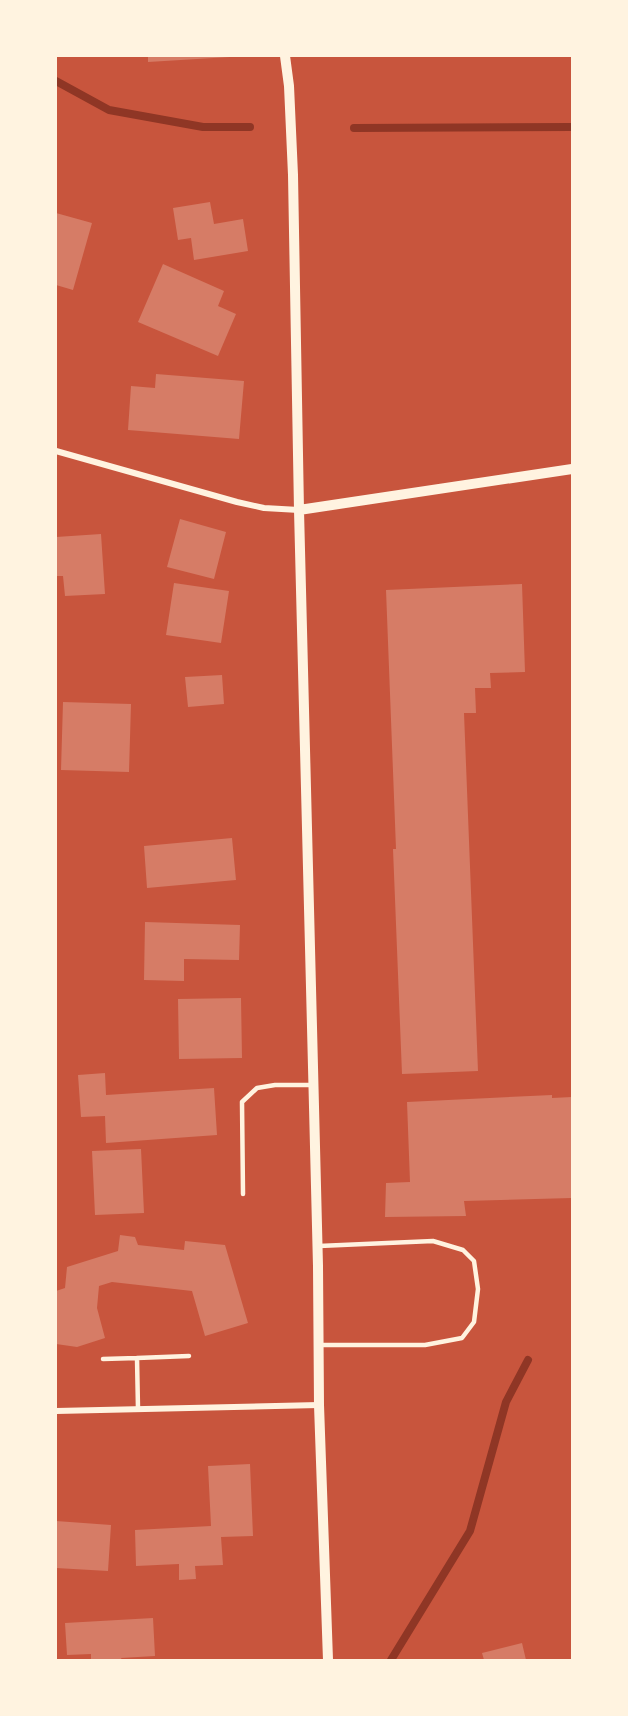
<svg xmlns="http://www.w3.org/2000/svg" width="628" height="1716" viewBox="0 0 628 1716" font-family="'Source Sans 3',sans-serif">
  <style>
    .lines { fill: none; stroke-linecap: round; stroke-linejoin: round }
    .stream { stroke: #8f3625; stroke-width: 8 }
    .building { fill: #d67c66 }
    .service { stroke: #fff3e0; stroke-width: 4.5 }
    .minor { stroke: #fff3e0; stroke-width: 6 }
    .tertiary { stroke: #fff3e0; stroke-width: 10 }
  </style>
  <rect width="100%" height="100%" fill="#c8553d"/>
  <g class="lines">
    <path class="stream" d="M 56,81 L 109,110 L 203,127 L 250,127
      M 354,128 L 572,127
      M 391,1660 L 470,1531 L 506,1402 L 528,1360"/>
  </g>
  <path class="building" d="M 148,56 L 230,56 L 230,57 L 148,62 Z
    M 210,202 L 214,224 L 243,219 L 248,251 L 194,260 L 191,238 L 178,240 L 173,208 Z
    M 56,213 L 92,223 L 73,290 L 56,285 Z
    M 163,264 L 224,291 L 218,306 L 236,314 L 218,356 L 138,322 Z
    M 156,374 L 244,381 L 239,439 L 128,430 L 131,386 L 155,388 Z
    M 180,519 L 226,532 L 214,579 L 167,567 Z
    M 101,534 L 105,594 L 65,596 L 63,576 L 56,576 L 56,537 Z
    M 174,583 L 229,591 L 221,643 L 166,635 Z
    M 522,584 L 525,672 L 490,673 L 491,688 L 475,688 L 476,713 L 464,713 L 478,1071 L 402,1074 L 393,849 L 396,849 L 386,590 Z
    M 222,675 L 224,704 L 188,707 L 185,677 Z
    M 63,702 L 131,704 L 129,772 L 61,770 Z
    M 232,838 L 236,880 L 147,888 L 144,846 Z
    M 145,922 L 240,925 L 239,960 L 184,959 L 184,981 L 144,980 Z
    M 241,998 L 242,1058 L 179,1059 L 178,999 Z
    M 105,1073 L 106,1095 L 214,1088 L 217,1135 L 106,1143 L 105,1116 L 81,1117 L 78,1075 Z
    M 552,1095 L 552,1098 L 572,1097 L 572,1198 L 464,1201 L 466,1216 L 385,1217 L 386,1183 L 410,1182 L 407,1102 Z
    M 141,1149 L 144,1213 L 95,1215 L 92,1151 Z
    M 120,1235 L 135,1237 L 138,1245 L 184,1250 L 185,1241 L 225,1245 L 248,1323 L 205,1336 L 192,1291 L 112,1282 L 99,1286 L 97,1308 L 105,1338 L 77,1347 L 56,1344 L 56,1291 L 65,1288 L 67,1267 L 118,1251 Z
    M 250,1464 L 253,1536 L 221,1537 L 223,1565 L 195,1566 L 196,1579 L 179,1580 L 179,1564 L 136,1566 L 135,1530 L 211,1526 L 208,1466 Z
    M 56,1521 L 111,1525 L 108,1571 L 56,1568 Z
    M 153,1618 L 155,1656 L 121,1658 L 122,1660 L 91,1660 L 91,1654 L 67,1655 L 65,1623 Z
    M 522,1643 L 526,1660 L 484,1660 L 482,1653 Z"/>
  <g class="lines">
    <path class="service" d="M 243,1194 L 242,1102 L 257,1088 L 275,1085 L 312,1085
      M 319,1246 L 433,1241 L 463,1250 L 474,1261 L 478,1289 L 474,1322 L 462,1338 L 425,1345 L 319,1345
      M 103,1359 L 137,1358
      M 138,1409 L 137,1358 L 189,1356"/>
    <path class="minor" d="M 56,451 L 237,502 L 264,508 L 299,510
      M 56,1411 L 319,1405"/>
    <path class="tertiary" d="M 285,56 L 289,86 L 293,175 L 299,510 L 318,1266 L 319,1405 L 328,1660
      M 299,510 L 572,469"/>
  </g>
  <rect width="628" height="1716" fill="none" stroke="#fff3e0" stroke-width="114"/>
</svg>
